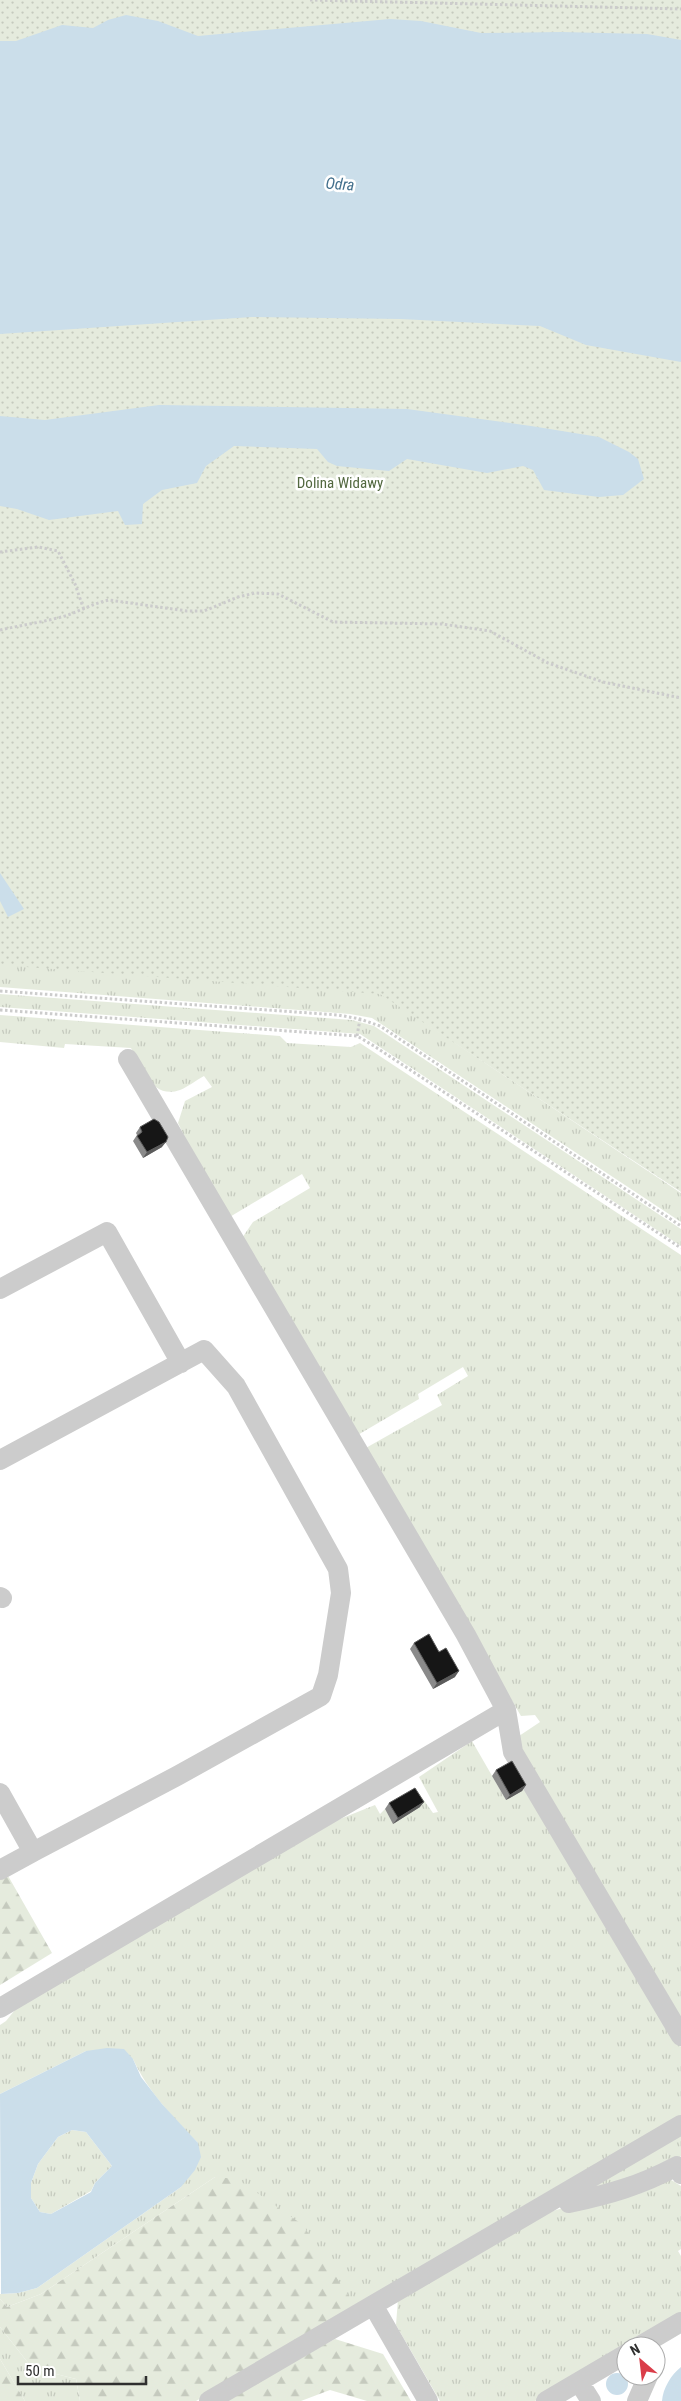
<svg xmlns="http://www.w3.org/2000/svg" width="681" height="2401" viewBox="0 0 681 2401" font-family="'Roboto Condensed',sans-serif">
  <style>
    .grass { fill: url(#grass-tufts) }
    .forest { fill: url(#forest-firs) }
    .park { fill: url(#park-dots) }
    .water { fill: #cbdeea; fill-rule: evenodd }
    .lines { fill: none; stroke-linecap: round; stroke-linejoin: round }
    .path { stroke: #ccc; stroke-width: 3; stroke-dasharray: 2.5 2.5; stroke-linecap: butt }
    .minor { stroke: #ccc; stroke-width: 20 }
    .wall { fill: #8a8a8a }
    .shaded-wall { fill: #5c5c5c }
    .building { fill: #161616; stroke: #5c5c5c }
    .labels { text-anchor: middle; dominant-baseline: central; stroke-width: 5; stroke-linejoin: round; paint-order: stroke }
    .park-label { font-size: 15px; fill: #52683f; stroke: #fff }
    .water-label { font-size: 16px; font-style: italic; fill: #426f8c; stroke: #fff }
  </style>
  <defs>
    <pattern id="grass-tufts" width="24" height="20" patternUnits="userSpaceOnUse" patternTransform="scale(1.25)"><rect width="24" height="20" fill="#e5ebdd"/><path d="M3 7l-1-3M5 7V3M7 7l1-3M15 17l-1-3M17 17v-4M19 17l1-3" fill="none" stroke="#c5cabe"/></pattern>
    <pattern id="forest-firs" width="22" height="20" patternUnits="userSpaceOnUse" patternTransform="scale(1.25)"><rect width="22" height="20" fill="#e5ebdd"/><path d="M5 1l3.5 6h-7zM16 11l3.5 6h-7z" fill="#c5cabe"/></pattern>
    <pattern id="park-dots" width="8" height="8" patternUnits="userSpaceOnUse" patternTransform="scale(1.25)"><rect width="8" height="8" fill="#e5ebdd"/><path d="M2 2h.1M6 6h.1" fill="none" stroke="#c5cabe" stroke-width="1.8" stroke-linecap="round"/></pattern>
  </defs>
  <rect width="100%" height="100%" fill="#fff"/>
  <path class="grass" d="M 0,956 L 380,993 L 681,1193 L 681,1222 L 372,1018 L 350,1014 L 0,987 Z
    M 0,994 L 352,1020 L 374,1026 L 681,1229 L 681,1246 L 360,1034 L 0,1007 Z
    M 0,1015 L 280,1036 L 287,1043 L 351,1047 L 360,1043 L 681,1255 L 681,2019 L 521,1752 L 519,1736 L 540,1722 L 535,1715 L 521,1716 L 364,1449 L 442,1405 L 437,1395 L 468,1376 L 463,1367 L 418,1394 L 419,1399 L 356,1436 L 242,1238 L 253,1222 L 310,1188 L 302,1174 L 228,1218 L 202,1173 L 178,1123 L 185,1101 L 212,1087 L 204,1076 C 196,1080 188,1087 180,1090 C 152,1100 141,1067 131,1048 L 65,1044 L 64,1048 L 0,1042 Z
    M 472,1741 L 506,1800 L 515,1764 L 681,2047 L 681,2121 L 356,2308 L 215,2177 L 41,2294 L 7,2307 L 0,2299 L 0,2294 L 18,2293 L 37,2288 L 181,2187 L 198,2143 C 173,2117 148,2092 133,2059 L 86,2051 L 0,2094 L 0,2025 L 6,2021 L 23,2000 L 310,1831 L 375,1805 L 380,1814 L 385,1809 L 393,1823 L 418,1792 L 433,1813 L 438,1812 L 419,1777 Z
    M 72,2130 L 86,2132 L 112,2166 L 95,2183 L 91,2191 L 51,2214 L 40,2212 L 31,2198 L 31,2183 L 38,2164 L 58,2137 Z
    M 681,2130 L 681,2156 L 642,2179 L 591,2189 Z
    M 668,2178 L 681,2186 L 681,2249 L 678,2251 L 681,2256 L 681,2316 L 535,2401 L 440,2401 L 396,2325 L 398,2299 L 535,2216 Z
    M 0,2327 L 32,2368 L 76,2379 L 80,2401 L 25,2401 L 0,2359 Z"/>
  <path class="forest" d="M 7,1874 L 52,1953 L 0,1985 L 0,1878 Z
    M 215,2177 L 237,2179 L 303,2225 L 356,2308 L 196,2401 L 80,2401 L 76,2379 L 32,2368 L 0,2327 L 0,2299 L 7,2307 L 41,2294 Z
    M 335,2339 L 383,2354 L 411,2401 L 367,2401 L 330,2390 L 301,2401 L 226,2401 L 275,2371 Z
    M 0,2359 L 25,2401 L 0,2401 Z"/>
  <path class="park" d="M 0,0 L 681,0 L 681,1192 L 380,994 L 0,965 Z"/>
  <path class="water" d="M 126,15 L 158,21 L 198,36 L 390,19 L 421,21 L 481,33 L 561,32 L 647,34 L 681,40 L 681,362 L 586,345 L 540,326 L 400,319 L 252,317 L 0,334 L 0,41 L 16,41 L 62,25 L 93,28 L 108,20 Z
    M 159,405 L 407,409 L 531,426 L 599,437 L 629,452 L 638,459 L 644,479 L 623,495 L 599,497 L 544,490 L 533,470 L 523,466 L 487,473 L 407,459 L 389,471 L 337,466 L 328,462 L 317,449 L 234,446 L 206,466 L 197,483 L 162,490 L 143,504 L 142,524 L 125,525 L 118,511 L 49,520 L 17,509 L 0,506 L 0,416 L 45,420 Z
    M 0,873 L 24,909 L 8,917 L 0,901 Z
    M 107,2048 L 124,2049 L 133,2059 L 141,2077 L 162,2104 L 198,2143 L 201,2157 L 195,2170 L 181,2187 L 37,2288 L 18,2293 L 1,2294 L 0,2094 L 86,2051 ZM 72,2130 L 86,2132 L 112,2166 L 95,2183 L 91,2192 L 51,2214 L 40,2212 L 31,2198 L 31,2183 L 38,2164 L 58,2137 Z
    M 681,2367 L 681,2401 L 662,2401 C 663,2388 671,2375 681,2367 Z
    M606 2384a11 11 0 1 1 22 0a11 11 0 1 1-22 0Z"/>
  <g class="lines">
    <path class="path" d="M 310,0 L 681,9
      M 0,552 L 38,547 L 58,551 L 75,584 L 84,610
      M 0,630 C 22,625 44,622 65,616 C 80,611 94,603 109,600 L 187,611 L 204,611 L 238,597 L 255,593 L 278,594 L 333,622 L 442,624 L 490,631 L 548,663 L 603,682 L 681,698
      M 0,991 L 338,1015 L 360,1019 L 380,1026 L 681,1226
      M 0,1010 L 357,1036 L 374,1046 L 681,1248
      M 357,1036 L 360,1019"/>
    <path class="minor" d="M 0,1289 L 107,1232 L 181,1363
      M 0,1460 L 204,1350 L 236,1386 L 338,1569 L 341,1593 L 328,1675 L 321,1696 L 177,1776 L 33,1852
      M 0,1597 L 2,1598
      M 506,1710 L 513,1752 L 681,2036
      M 0,1793 L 33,1852 L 0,1870
      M 0,2008 L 506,1710 L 466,1635 L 128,1059
      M 563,2194 L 569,2203 C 610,2194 639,2186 677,2166 L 681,2174
      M 373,2305 L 428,2401
      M 640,2346 L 681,2322
      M 579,2382 L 591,2401
      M 209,2401 L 681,2125
      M 546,2401 L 626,2354
      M 637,2401 L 648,2376"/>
  </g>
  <path class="wall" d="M 140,1127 L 162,1147 L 143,1158 L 133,1141 L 137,1135 L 136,1133 Z
    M 414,1643 L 455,1677 L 433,1689 L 410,1649 Z
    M 496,1770 L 526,1785 L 522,1791 L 506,1800 L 492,1776 Z
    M 389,1803 L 420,1807 L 393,1824 L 385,1809 Z"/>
  <path class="shaded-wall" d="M 166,1142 L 162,1147 L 143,1158 L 147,1152 Z
    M 459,1671 L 455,1677 L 433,1689 L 437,1683 Z
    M 526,1785 L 522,1791 L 506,1800 L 510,1795 Z
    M 424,1802 L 420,1807 L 393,1824 L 398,1818 Z"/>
  <path class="building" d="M 154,1119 L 159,1122 L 168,1137 L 166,1142 L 147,1152 L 137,1136 L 142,1132 L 140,1127 Z
    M 429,1634 L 439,1652 L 446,1648 L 459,1671 L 437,1683 L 414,1643 Z
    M 512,1761 L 526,1785 L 510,1795 L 496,1770 Z
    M 415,1788 L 424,1802 L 398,1818 L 389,1803 Z"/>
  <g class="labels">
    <g class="park-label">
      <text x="340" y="483">Dolina Widawy</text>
    </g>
    <g class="water-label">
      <text transform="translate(340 184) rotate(4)">Odra</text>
    </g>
  </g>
  <g transform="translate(641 2361) rotate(332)"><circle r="24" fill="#ffffff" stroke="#acacac"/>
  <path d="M0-4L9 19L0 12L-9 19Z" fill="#da3d49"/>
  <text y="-8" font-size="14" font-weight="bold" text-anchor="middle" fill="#2f2f2f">N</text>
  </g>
  <path d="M18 2376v8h128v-8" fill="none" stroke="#2f2f2f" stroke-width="2.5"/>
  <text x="25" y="2376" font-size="15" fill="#2f2f2f" stroke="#ffffff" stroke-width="4" paint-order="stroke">50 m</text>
</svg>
